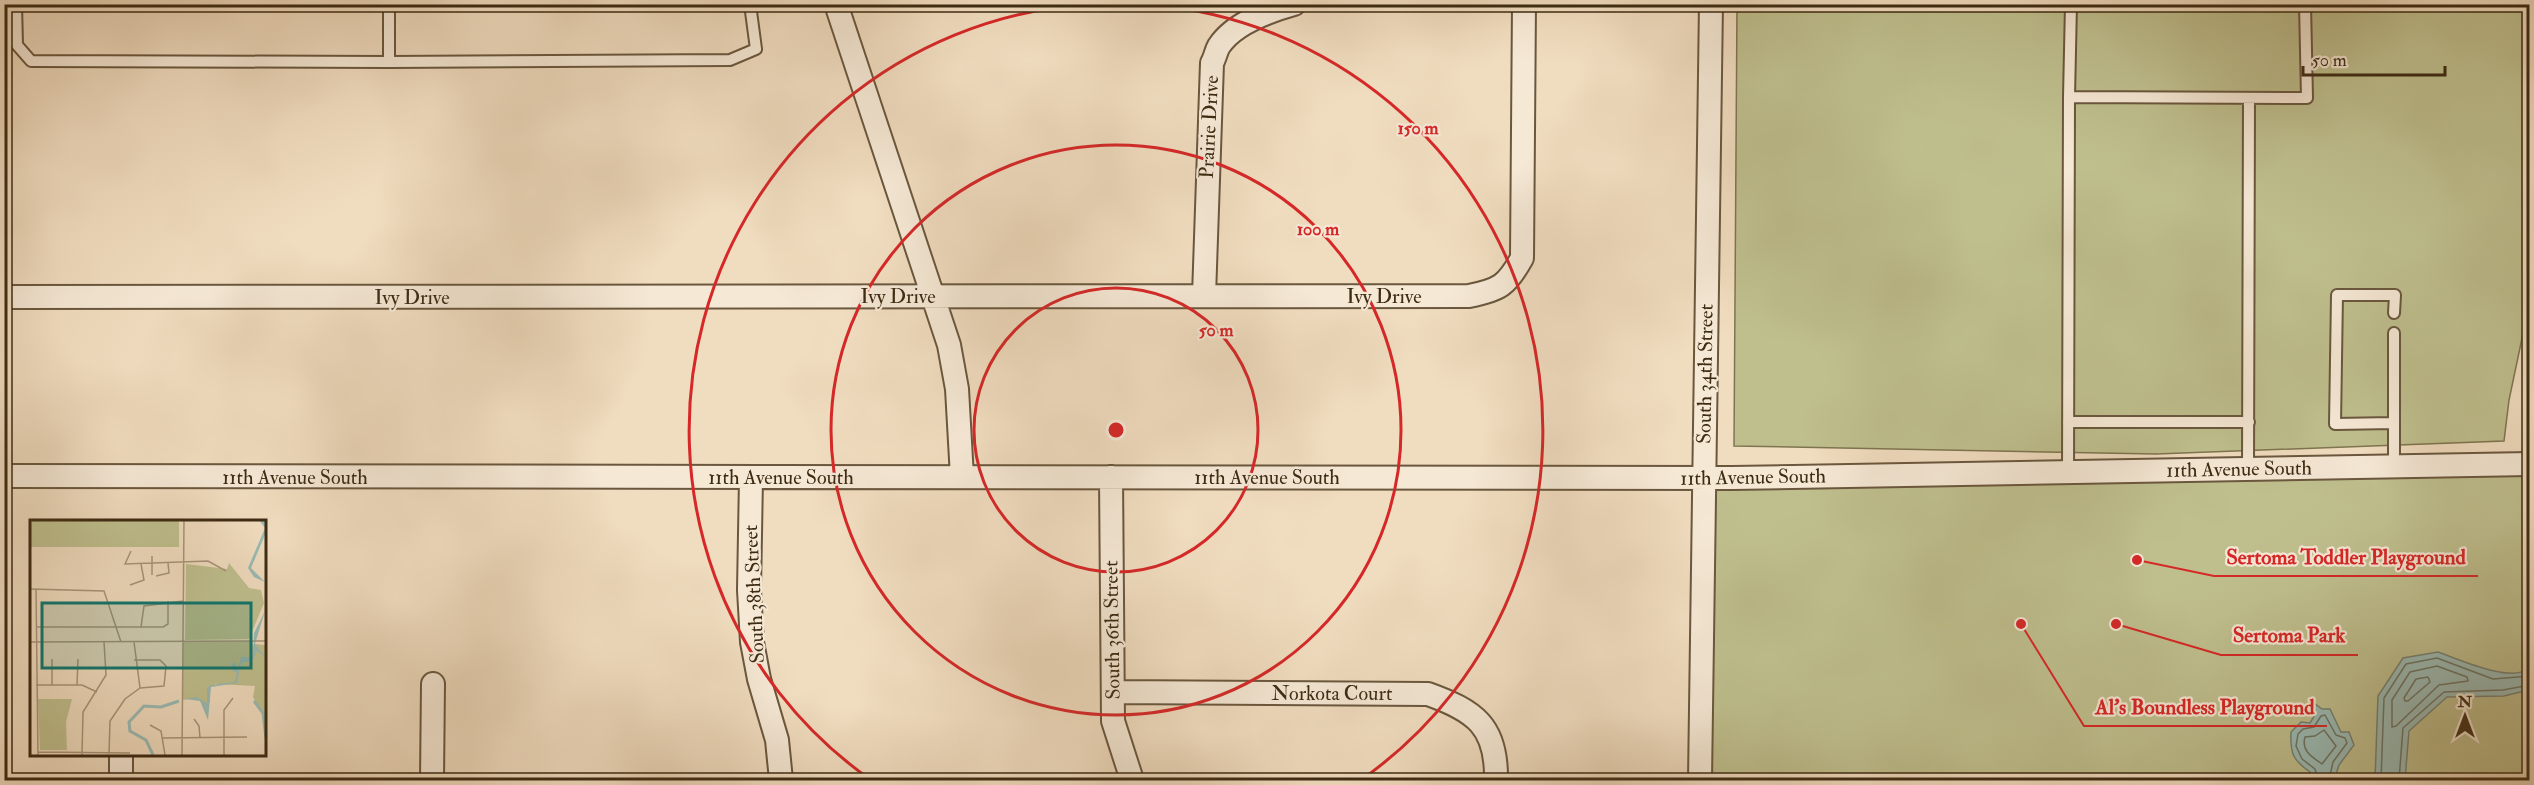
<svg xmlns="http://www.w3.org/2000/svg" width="2534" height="785" viewBox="0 0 2534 785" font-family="'IM FELL Double Pica',serif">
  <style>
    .green { fill: #bfbf8e; stroke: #7e7550; stroke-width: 1.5 }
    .water { fill: #9abbb5; stroke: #758174; stroke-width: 1.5 }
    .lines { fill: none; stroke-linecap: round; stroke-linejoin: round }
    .shore { stroke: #6c7364; stroke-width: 1.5 }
    .lane-casing { stroke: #6a573e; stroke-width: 14 }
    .street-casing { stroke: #6a573e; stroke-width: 26 }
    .lane { stroke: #f5e8d5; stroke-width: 10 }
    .street { stroke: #f5e8d5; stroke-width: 22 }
    .ring { fill: none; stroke: #d62828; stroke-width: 3 }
    .labels { text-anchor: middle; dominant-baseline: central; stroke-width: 4.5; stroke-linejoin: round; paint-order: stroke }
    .street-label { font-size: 20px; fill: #3d2b13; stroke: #f5e8d5 }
    .inset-river { fill: none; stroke: #9abbb5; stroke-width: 3 }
    .inset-road { fill: none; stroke: #a8957a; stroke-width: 1.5 }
    .view { fill: #0f766e; fill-opacity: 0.15; stroke: #0f766e; stroke-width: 3 }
    .inset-edge { fill: none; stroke: #3d2b13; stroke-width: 3 }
    .centre { fill: #d62828; stroke: #f5e8d5; stroke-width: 3 }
    .ring-label { font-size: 18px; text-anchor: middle; font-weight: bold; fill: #d62828; stroke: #f5e8d5; stroke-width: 4.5; stroke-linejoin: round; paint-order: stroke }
    .leader { fill: none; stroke: #d62828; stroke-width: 2 }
    .callout-dot { fill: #d62828; stroke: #f5e8d5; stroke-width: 2 }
    .callout-label { font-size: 21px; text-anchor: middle; font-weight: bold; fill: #d62828; stroke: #f5e8d5; stroke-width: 4.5; stroke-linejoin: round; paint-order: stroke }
  </style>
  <rect width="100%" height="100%" fill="#f0dcbf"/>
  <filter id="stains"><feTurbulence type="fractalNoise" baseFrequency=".00333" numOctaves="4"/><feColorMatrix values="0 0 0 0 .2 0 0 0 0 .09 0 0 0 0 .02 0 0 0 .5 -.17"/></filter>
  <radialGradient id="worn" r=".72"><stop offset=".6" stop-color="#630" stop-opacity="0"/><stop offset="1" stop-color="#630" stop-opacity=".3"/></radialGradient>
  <path class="green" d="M 1737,5 L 2529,5 L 2529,312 L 2525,324 L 2509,400 L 2504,441 L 2156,454 L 1734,446 Z
    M 2530,470 L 2529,780 L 1703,780 L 1703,478 Z"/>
  <path class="water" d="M 2438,652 C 2458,659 2512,684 2529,668 L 2529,690 L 2504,696 L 2447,697 L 2409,731 L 2405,780 L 2375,780 L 2378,696 L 2403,658 Z
    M 2310,700 L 2322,709 L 2330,709 L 2341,732 L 2349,732 L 2354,745 L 2339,765 L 2334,780 L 2312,780 L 2310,772 C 2293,760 2290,754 2291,732 L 2301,722 L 2310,723 L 2315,715 Z"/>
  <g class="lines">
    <path class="shore" d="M 2437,666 L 2467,677 L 2468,681 L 2439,685 L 2396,726 L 2392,727 L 2392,700 L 2410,672 Z
      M 2428,677 L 2430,682 L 2408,701 L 2405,701 L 2404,698 L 2416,679 Z
      M 2324,730 L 2336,746 L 2322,764 C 2312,757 2301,751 2305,737 L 2315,736 Z
      M 2318,780 L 2315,769 L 2302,759 L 2296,746 L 2298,734 L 2303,729 L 2314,727 L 2321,716 L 2325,715 L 2336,735 L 2345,738 L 2347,743 L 2333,762 L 2329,780
      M 2381,780 L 2384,698 L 2406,664 L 2437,658 L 2493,679 L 2530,676
      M 2399,780 L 2403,728 L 2444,692 L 2503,690 L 2530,685"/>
    <defs>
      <path id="lane" d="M 16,4 L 17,45 L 31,61 L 389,62 L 730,60 L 756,49 L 750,4
        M 389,62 L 389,4
        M 2069,97 L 2071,4
        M 2394,333 L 2394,466
        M 2068,422 L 2249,422
        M 2394,423 L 2335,424 L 2337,295 L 2395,295 L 2394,313
        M 2248,469 L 2249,98
        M 2068,472 L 2069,97 L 2307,98 L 2305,4"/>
      <path id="street" d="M 836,4 L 949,345 L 957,389 L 962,477
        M 1204,296 L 1212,63 C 1215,58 1216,51 1219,46 C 1234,23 1269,11 1294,4
        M 4,297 L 1469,296 C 1500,290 1507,285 1522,258 L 1524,4
        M 4,476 L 1732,478 L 2530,464
        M 1111,477 L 1113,721 L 1132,780
        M 751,478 L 749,590 L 752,642 L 759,679 L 777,740 L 781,780
        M 1113,692 L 1428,694 C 1475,711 1497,726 1496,780
        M 121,754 L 121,780
        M 432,780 L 433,684
        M 1700,780 L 1711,4"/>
    </defs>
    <use href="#lane" class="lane-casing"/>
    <use href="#street" class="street-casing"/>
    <use href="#lane" class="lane"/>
    <use href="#street" class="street"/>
  </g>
  <g class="ring">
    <circle cx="1116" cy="430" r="142"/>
    <circle cx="1116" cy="430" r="285"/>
    <path d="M871 780A427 427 0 0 1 1079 5M1153 5A427 427 0 0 1 1361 780"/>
  </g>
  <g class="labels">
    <g class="street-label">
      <text transform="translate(1209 127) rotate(-87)">Prairie Drive</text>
      <text x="898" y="296">Ivy Drive</text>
      <text x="1384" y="296">Ivy Drive</text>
      <text x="412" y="297">Ivy Drive</text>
      <text transform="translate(1705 374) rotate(-89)">South 34th Street</text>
      <text transform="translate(2239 469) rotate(-1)">11th Avenue South</text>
      <text x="295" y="477">11th Avenue South</text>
      <text x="781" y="477">11th Avenue South</text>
      <text x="1267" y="477">11th Avenue South</text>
      <text transform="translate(1753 477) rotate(-1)">11th Avenue South</text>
      <text transform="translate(754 594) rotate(-93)">South 38th Street</text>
      <text transform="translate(1112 630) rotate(-91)">South 36th Street</text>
      <text x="1332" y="693">Norkota Court</text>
    </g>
  </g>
  <g transform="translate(30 520)">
    <rect width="236" height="236" fill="#f0dcbf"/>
    <path d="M 0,0 L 149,0 L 149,27 L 0,27 ZM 199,43 L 219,68 L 231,70 L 234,83 L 219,119 L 155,120 L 156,44 L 197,49 ZM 221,121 L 225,128 L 225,124 L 235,125 L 235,218 L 234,196 L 223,177 L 225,166 L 186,164 L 178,168 L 180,182 L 176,185 L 165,178 L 153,180 L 153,122 ZM 8,179 L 42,179 L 36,202 L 37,230 L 10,230 Z" fill="#bfbf8e"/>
    <path d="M 229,0 L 235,0 L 235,15 L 221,48 L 235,62 L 224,57 L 218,48 L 235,8 ZM 235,91 L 225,124 L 235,137 L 227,131 L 223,140 L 211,143 L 207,163 L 181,167 L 178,200 L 170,181 L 155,179 L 166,177 L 177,183 L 177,168 L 181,165 L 205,162 L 207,153 L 203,151 L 201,143 L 206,143 L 207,151 L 211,137 L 223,137 L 224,113 Z" fill="#9abbb5"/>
    <path class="inset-river" d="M 224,181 L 233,193 L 236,218M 123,235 L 116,220 L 100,211 L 99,202 L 114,186 L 131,187 L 149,181"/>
    <path class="inset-road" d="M 101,31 L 95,44 L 178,41 L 196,51M 122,55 L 122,36M 126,56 L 139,53 L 138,43M 100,65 L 114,60 L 111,44M 0,69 L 74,71 L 91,122M 6,69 L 8,235M 6,107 L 133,107 L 138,104 L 138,81M 111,107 L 114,86 L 153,81M 0,122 L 236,121M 22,139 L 22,165M 104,140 L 130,140 L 136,146 L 134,166 L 110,168M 6,165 L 52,165 L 67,172M 47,165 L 48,139M 164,199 L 169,206 L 170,218M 120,205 L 131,211 L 135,235M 132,218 L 217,217M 8,232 L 100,233M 79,234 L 80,201 L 95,179 L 110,168 L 104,122M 52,235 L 53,192 L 76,155 L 74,122M 152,235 L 154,0M 194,235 L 194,190 L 203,178"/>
    <path class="view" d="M 12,83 L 221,83 L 221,148 L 12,148 Z"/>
    <rect width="236" height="236" class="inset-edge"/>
  </g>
  <circle cx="1116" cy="430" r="9" class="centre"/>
  <g class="ring-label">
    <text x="1418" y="134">150 m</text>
    <text x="1318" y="235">100 m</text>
    <text x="1216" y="336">50 m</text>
  </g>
  <path class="leader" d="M2137 560L2214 576H2478M2116 624L2221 655H2358M2021 624L2084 726H2327"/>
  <g class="callout-dot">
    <circle cx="2137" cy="560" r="6"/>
    <circle cx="2116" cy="624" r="6"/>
    <circle cx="2021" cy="624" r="6"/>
  </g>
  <g class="callout-label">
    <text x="2346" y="564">Sertoma Toddler Playground</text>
    <text x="2289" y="642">Sertoma Park</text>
    <text x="2205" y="714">Al's Boundless Playground</text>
  </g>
  <rect width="2534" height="785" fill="none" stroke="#f0dcbf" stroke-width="24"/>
  <rect x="6" y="6" width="2522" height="773" fill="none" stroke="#3d2b13" stroke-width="3"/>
  <rect x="12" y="12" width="2510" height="761" fill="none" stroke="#3d2b13" stroke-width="1.5"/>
  <g transform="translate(2465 716)" stroke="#f5e8d5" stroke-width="4.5" paint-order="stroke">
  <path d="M0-4.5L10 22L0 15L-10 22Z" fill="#3d2b13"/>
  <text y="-9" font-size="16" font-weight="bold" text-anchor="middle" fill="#3d2b13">N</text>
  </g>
  <path d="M2303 66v9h142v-9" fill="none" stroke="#3d2b13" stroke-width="3"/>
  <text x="2312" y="66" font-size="18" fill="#3d2b13" stroke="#f5e8d5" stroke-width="4.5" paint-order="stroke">50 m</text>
  <rect width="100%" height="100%" filter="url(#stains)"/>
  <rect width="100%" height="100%" fill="url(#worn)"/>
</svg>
